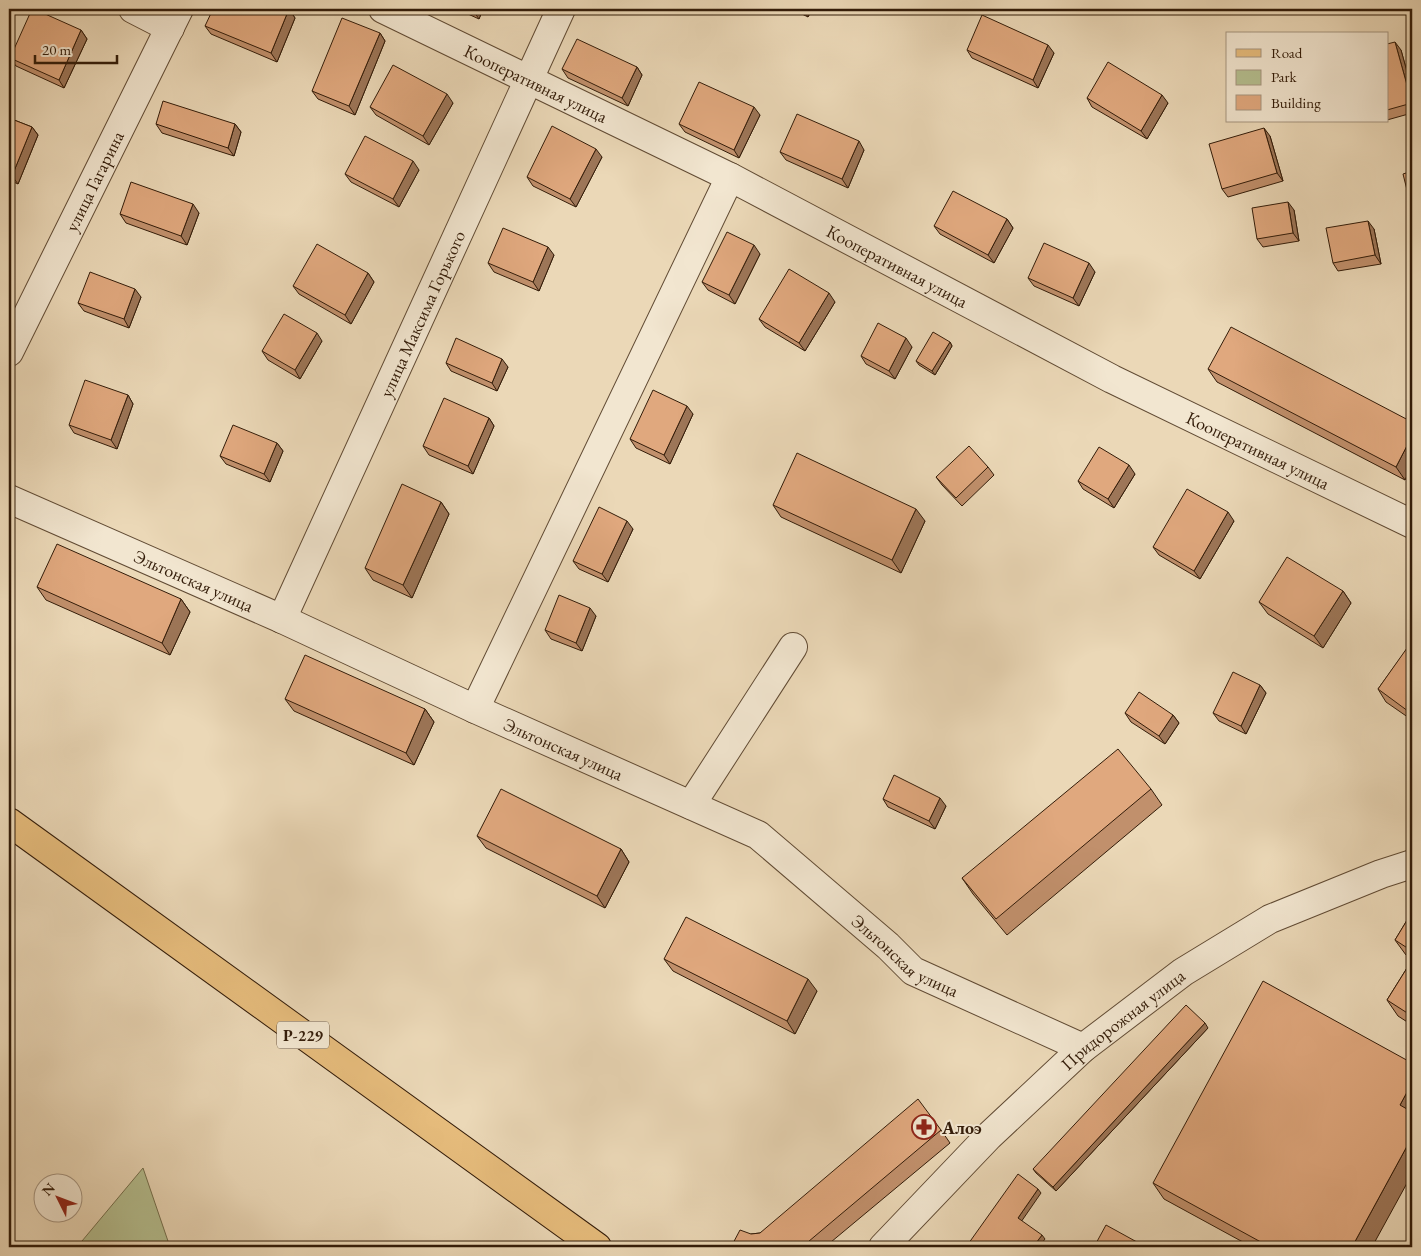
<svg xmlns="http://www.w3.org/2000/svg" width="1421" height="1256" viewBox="0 0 1421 1256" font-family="'EB Garamond',serif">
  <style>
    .green { fill: #b5bf90; stroke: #746e4c }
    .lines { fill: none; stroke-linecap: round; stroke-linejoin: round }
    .minor-casing { stroke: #614b34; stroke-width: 30 }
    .major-casing { stroke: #331c09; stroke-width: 30 }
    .minor { stroke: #f2e6d0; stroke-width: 28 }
    .major { stroke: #e6bc7c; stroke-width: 28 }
    .wall { fill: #c1906c; stroke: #331c09 }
    .shaded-wall { fill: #9d7658; stroke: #331c09 }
    .building { fill: #e0a87e; stroke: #331c09 }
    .labels { text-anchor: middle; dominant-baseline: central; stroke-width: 4; stroke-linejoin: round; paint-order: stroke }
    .shield { fill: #f2e6d0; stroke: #6c5945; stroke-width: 1 }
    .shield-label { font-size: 16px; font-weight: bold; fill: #331c09 }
    .street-label { font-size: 18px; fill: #331c09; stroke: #f2e6d0 }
    .poi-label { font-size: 18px; font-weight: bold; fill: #331c09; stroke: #f2e6d0; text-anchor: start }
  </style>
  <rect width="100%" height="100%" fill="#ebd8b7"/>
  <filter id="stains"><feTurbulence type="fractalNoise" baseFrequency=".004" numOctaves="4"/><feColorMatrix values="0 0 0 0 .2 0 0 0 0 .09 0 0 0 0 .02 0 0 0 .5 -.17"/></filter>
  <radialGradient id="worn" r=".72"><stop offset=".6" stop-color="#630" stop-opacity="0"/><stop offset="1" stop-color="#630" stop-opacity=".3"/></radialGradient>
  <path class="green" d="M 143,1168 L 170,1247 L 77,1247 Z"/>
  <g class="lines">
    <defs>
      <g id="minor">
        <path d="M 133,9 L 170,28"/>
        <path id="s1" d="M 383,9 L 730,177 L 1112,379 L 1412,524"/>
        <path id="s2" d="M 9,352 L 179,9"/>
        <path id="s3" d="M 9,499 L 282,619 L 475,709 L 758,835 L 888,946 L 913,971 L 1083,1048"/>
        <path id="s4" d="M 282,619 L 561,9"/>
        <path d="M 475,709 L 730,177"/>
        <path d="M 691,805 L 793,647"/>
        <path id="s5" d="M 883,1247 L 989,1136 L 1083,1048 L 1183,972 L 1270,919 L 1381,874 L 1412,864"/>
      </g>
      <path id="major" d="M 9,822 L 597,1247"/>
    </defs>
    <use href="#minor" class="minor-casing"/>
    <use href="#major" class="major-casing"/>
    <use href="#minor" class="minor"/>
    <use href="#major" class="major"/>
  </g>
  <path class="wall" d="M 289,9 L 295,18 L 277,62 L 211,34 L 205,26 Z
    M 457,9 L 483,9 L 479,19 Z
    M 792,9 L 812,9 L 808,17 Z
    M 81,30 L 87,39 L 64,88 L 16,66 L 10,58 Z
    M 380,33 L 385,41 L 355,115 L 318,99 L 312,91 Z
    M 1387,44 L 1401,50 L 1412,90 L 1412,113 L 1387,120 Z
    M 967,50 L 1054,53 L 1038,88 L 972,58 Z
    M 637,67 L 642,75 L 628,106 L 568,78 L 562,69 Z
    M 1087,98 L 1168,103 L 1147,139 L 1092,107 Z
    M 453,103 L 429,145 L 376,115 L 370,107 Z
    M 760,115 L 739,158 L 685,132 L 679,124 Z
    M 9,118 L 32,127 L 38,135 L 18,184 L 9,180 Z
    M 156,124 L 235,124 L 241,132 L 234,156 L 162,133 Z
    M 1270,136 L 1283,181 L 1228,197 L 1222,189 Z
    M 864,150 L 848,188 L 786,160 L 780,152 Z
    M 602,157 L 576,207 L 533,186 L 527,177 Z
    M 419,170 L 399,207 L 351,182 L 345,174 Z
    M 1294,210 L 1299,241 L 1263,247 L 1257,239 Z
    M 199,213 L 187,245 L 126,223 L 120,214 Z
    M 1007,219 L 1013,228 L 994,263 L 940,234 L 934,226 Z
    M 1374,229 L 1381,264 L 1338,271 L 1333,263 Z
    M 760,254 L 735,304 L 708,290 L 702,282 Z
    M 554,255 L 539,291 L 494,272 L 488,263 Z
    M 1095,272 L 1079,306 L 1034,286 L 1028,278 Z
    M 368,273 L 374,282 L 351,324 L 299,294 L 293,286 Z
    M 141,297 L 129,328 L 84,311 L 78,303 Z
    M 835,302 L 805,351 L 765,327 L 759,319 Z
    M 322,341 L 300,379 L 268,360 L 262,351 Z
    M 950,342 L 952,346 L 935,375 L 919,365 L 916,361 Z
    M 912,347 L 895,379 L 866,364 L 861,356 Z
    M 446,363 L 508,367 L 497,391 L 451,371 Z
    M 1208,369 L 1412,422 L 1405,480 L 1217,382 Z
    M 128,395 L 133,404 L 117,449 L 74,433 L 69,425 Z
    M 693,414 L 670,464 L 636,448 L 630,439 Z
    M 489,418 L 494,426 L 473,474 L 429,455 L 423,446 Z
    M 277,443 L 283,451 L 270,482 L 226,464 L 220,456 Z
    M 988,467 L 994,475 L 962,506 L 942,485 L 936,477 Z
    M 1135,474 L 1114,508 L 1083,489 L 1078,481 Z
    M 441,502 L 449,514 L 412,598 L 373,580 L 365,568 Z
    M 773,505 L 925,521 L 901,573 L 781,517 Z
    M 1234,521 L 1200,579 L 1159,555 L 1153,547 Z
    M 633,529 L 608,582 L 579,569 L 573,561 Z
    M 37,587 L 181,599 L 190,612 L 170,655 L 46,600 Z
    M 1343,591 L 1351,603 L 1323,648 L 1268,614 L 1259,602 Z
    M 596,616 L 582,651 L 551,639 L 545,630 Z
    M 1412,642 L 1412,720 L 1386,702 L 1378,689 Z
    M 1260,685 L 1266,693 L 1246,734 L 1219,721 L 1213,713 Z
    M 285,699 L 425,709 L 434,722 L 414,765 L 294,711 Z
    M 1125,713 L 1173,715 L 1179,723 L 1165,744 L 1131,722 Z
    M 1151,789 L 1162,805 L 1007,935 L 973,894 L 962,878 Z
    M 883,799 L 946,806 L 935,829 L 888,807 Z
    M 477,836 L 621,849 L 629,862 L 605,908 L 486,848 Z
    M 1412,912 L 1412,960 L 1406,955 L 1395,940 Z
    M 664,959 L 817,991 L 795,1034 L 673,971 Z
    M 1412,960 L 1412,1025 L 1398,1016 L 1387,1000 Z
    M 1208,1028 L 1056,1191 L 1036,1173 L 1033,1169 Z
    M 941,1130 L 950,1143 L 825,1247 L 731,1247 L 751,1234 L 760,1233 Z
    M 1153,1183 L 1372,1247 L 1252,1247 L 1164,1199 Z"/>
  <path class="shaded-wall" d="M 289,9 L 295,18 L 277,62 L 271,53 Z
    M 472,9 L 483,9 L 479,19 Z
    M 802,9 L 812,9 L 808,17 Z
    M 81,30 L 87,39 L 64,88 L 59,80 Z
    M 380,33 L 385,41 L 355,115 L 349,106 Z
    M 1395,42 L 1401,50 L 1412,90 L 1412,103 Z
    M 1048,45 L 1054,53 L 1038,88 L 1033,80 Z
    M 637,67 L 642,75 L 628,106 L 622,98 Z
    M 447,94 L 453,103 L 429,145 L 423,136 Z
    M 1162,95 L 1168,103 L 1147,139 L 1141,131 Z
    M 754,107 L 760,115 L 739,158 L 734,150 Z
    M 235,124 L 241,132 L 234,156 L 228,148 Z
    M 32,127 L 38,135 L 18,184 L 12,176 Z
    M 1264,128 L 1270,136 L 1283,181 L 1277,173 Z
    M 859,141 L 864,150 L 848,188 L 842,179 Z
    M 596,149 L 602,157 L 576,207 L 570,199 Z
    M 413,161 L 419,170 L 399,207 L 393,199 Z
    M 1288,202 L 1294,210 L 1299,241 L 1293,233 Z
    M 193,204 L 199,213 L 187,245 L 181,236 Z
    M 1007,219 L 1013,228 L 994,263 L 988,255 Z
    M 1368,221 L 1374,229 L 1381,264 L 1375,255 Z
    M 754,245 L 760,254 L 735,304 L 729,295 Z
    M 548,247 L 554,255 L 539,291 L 533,282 Z
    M 1089,263 L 1095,272 L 1079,306 L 1073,298 Z
    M 368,273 L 374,282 L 351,324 L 345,315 Z
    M 135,289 L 141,297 L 129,328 L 124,319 Z
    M 829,293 L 835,302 L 805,351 L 799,343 Z
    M 317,333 L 322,341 L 300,379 L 295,370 Z
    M 906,338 L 912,347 L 895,379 L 889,371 Z
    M 950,342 L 952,346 L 935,375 L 932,371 Z
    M 502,359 L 508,367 L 497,391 L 492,383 Z
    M 128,395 L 133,404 L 117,449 L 111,440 Z
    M 687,406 L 693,414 L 670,464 L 664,455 Z
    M 489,418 L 494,426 L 473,474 L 468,466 Z
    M 1412,436 L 1412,465 L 1405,480 L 1396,467 Z
    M 277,443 L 283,451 L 270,482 L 264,474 Z
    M 1129,465 L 1135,474 L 1114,508 L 1108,499 Z
    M 441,502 L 449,514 L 412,598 L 403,585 Z
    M 916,509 L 925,521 L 901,573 L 892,560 Z
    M 1228,512 L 1234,521 L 1200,579 L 1194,571 Z
    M 627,521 L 633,529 L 608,582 L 602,574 Z
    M 1343,591 L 1351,603 L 1323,648 L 1314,636 Z
    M 181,599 L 190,612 L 170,655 L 162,643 Z
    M 590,608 L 596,616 L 582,651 L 576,643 Z
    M 1260,685 L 1266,693 L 1246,734 L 1241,726 Z
    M 425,709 L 434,722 L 414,765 L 406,753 Z
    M 1173,715 L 1179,723 L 1165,744 L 1159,736 Z
    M 940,798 L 946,806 L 935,829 L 929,821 Z
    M 621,849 L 629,862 L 605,908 L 597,896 Z
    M 808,979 L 817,991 L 795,1034 L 787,1021 Z
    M 1205,1023 L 1208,1028 L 1056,1191 L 1053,1187 Z
    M 1412,1083 L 1412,1119 L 1400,1105 Z
    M 1412,1137 L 1412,1174 L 1372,1247 L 1352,1247 Z
    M 1038,1189 L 1041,1193 L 1021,1222 L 1018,1218 Z
    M 1042,1235 L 1045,1239 L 1039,1247 L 1033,1247 Z"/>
  <path class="building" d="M 32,9 L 34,9 L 81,30 L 59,80 L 10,58 Z
    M 213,9 L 289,9 L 271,53 L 205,26 Z
    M 982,15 L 1048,45 L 1033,80 L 967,50 Z
    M 342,18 L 380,33 L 349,106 L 312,91 Z
    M 577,39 L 637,67 L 622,98 L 562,69 Z
    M 1395,42 L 1412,103 L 1387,110 L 1387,44 Z
    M 1108,62 L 1162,95 L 1141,131 L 1087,98 Z
    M 393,65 L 447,94 L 423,136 L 370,107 Z
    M 699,82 L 754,107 L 734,150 L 679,124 Z
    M 163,101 L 235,124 L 228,148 L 156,124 Z
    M 797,114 L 859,141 L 842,179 L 780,152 Z
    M 9,118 L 32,127 L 12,176 L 9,174 Z
    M 552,126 L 596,149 L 570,199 L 527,177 Z
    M 1264,128 L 1277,173 L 1222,189 L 1209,144 Z
    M 365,136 L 413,161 L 393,199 L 345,174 Z
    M 1412,171 L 1412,210 L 1403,174 Z
    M 131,182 L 193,204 L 181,236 L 120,214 Z
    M 953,191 L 1007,219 L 988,255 L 934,226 Z
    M 1288,202 L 1293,233 L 1257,239 L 1252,208 Z
    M 1368,221 L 1375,255 L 1333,263 L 1326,228 Z
    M 503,228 L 548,247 L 533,282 L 488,263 Z
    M 727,232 L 754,245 L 729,295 L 702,282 Z
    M 1044,243 L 1089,263 L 1073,298 L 1028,278 Z
    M 317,244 L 368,273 L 345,315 L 293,286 Z
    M 789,269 L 829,293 L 799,343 L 759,319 Z
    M 90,272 L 135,289 L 124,319 L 78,303 Z
    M 284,314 L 317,333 L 295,370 L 262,351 Z
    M 878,323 L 906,338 L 889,371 L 861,356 Z
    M 1231,327 L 1412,422 L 1412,436 L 1396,467 L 1208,369 Z
    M 933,332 L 950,342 L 932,371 L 916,361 Z
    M 456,338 L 502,359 L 492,383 L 446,363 Z
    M 85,380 L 128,395 L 111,440 L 69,425 Z
    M 653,390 L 687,406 L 664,455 L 630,439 Z
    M 444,398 L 489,418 L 468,466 L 423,446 Z
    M 233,425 L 277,443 L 264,474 L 220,456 Z
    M 969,446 L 988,467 L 956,498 L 936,477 Z
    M 1099,447 L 1129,465 L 1108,499 L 1078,481 Z
    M 797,453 L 916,509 L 892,560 L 773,505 Z
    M 402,484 L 441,502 L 403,585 L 365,568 Z
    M 1187,489 L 1228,512 L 1194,571 L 1153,547 Z
    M 599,507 L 627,521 L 602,574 L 573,561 Z
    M 57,544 L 181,599 L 162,643 L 37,587 Z
    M 1287,557 L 1343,591 L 1314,636 L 1259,602 Z
    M 559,595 L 590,608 L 576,643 L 545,630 Z
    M 1412,641 L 1412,714 L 1378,689 Z
    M 305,655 L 425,709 L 406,753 L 285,699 Z
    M 1233,672 L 1260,685 L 1241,726 L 1213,713 Z
    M 1139,692 L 1173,715 L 1159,736 L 1125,713 Z
    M 1118,749 L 1151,789 L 996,919 L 962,878 Z
    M 894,775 L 940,798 L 929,821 L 883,799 Z
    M 501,789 L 621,849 L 597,896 L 477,836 Z
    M 1412,912 L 1412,951 L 1395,940 Z
    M 686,917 L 808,979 L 787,1021 L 664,959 Z
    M 1412,960 L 1412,1016 L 1387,1000 Z
    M 1263,981 L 1412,1063 L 1412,1083 L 1400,1105 L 1412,1112 L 1412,1137 L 1352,1247 L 1270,1247 L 1153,1183 Z
    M 1186,1005 L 1205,1023 L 1053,1187 L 1033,1169 Z
    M 918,1099 L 941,1130 L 802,1247 L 731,1247 L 740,1230 L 751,1234 L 760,1233 Z
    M 1018,1174 L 1038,1189 L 1018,1218 L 1042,1235 L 1033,1247 L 966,1247 Z
    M 1106,1225 L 1146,1247 L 1094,1247 Z"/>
  <defs>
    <symbol id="pharmacy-ring" viewBox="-11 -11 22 22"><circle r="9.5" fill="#f2e6d0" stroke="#8f2418" stroke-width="1.5"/><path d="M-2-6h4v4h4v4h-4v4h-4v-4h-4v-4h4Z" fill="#8f2418"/></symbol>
  </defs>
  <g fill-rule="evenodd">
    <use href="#pharmacy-ring" x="910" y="1113" width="28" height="28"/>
  </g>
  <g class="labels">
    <rect class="shield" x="277" y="1021.5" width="52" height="27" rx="4"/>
    <g class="shield-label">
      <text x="303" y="1035">Р-229</text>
    </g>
    <g class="street-label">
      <text stroke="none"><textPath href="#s1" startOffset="170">Кооперативная улица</textPath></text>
      <text stroke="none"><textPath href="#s2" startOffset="191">улица Гагарина</textPath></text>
      <text stroke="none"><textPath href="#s1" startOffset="575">Кооперативная улица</textPath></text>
      <text stroke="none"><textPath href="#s4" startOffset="336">улица Максима Горького</textPath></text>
      <text stroke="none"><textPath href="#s1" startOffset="980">Кооперативная улица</textPath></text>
      <text stroke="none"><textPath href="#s3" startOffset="202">Эльтонская улица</textPath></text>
      <text stroke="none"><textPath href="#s3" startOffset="608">Эльтонская улица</textPath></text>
      <text stroke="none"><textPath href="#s3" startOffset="1012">Эльтонская улица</textPath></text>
      <text stroke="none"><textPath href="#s5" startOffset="331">Придорожная улица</textPath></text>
    </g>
    <g class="poi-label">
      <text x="942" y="1127">Алоэ</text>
    </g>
  </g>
  <rect width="1421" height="1256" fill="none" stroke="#ebd8b7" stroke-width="30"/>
  <rect x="10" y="10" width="1401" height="1236" fill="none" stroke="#331c09" stroke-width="2.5"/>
  <rect x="15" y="15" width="1391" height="1226" fill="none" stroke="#331c09"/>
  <rect x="1226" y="32" width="162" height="90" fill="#f2e6d0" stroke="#a69580"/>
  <rect x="1236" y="49" width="25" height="8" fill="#e6bc7c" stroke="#a69580"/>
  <text x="1271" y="58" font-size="15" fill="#331c09">Road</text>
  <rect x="1236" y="70" width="25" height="15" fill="#b5bf90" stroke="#a69580"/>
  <text x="1271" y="82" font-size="15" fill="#331c09">Park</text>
  <rect x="1236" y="95" width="25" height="15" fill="#e0a87e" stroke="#a69580"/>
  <text x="1271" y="108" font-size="15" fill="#331c09">Building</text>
  <g transform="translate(58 1198) rotate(312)"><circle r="24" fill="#f2e6d0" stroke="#a69580"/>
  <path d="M0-4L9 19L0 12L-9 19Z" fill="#8f2418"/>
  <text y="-8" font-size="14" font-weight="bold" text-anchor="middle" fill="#331c09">N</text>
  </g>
  <path d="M35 55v8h82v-8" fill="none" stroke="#331c09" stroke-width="2.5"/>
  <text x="42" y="55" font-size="15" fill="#331c09" stroke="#f2e6d0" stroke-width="4" paint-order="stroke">20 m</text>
  <rect width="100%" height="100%" filter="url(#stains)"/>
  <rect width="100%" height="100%" fill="url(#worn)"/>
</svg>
